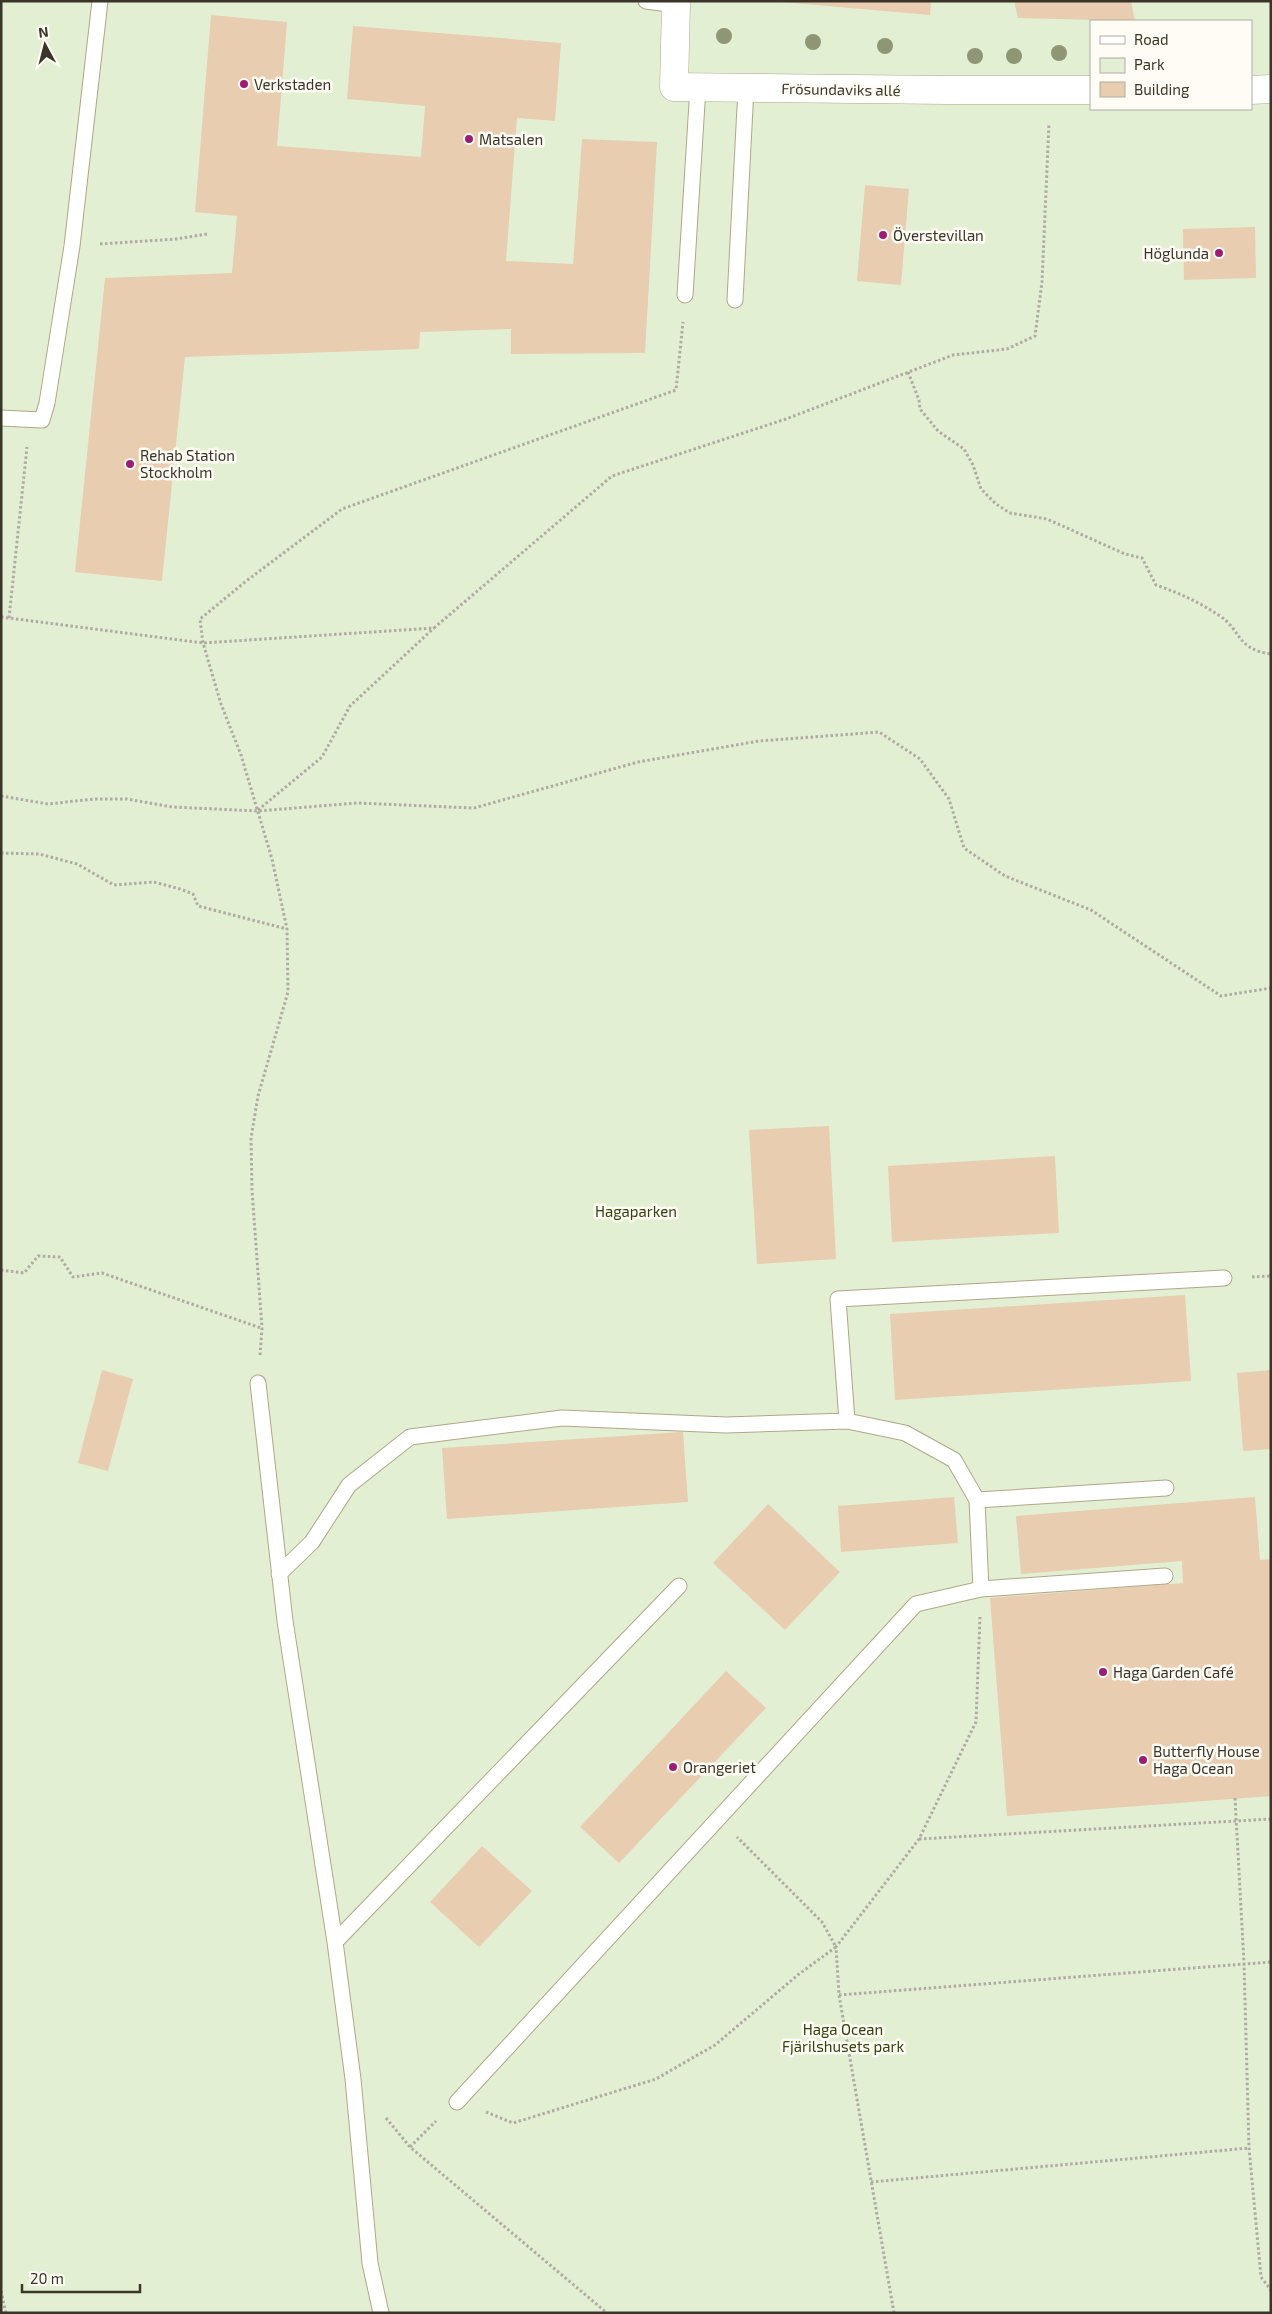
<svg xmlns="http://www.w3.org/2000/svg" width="1272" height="2314" viewBox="0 0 1272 2314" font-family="'Exo 2',sans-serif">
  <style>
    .green { fill: #e3efd3; fill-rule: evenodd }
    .building { fill: #e8cdb1 }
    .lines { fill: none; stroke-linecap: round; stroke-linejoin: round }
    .lane-casing { stroke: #b1a686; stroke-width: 17 }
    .street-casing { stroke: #b1a686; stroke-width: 29 }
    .path { stroke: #afaba2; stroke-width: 3; stroke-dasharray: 2.5 2.5; stroke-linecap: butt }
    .lane { stroke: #fff; stroke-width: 15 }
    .street { stroke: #fff; stroke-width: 28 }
    .tree { fill: #8e9675 }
    .poi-dot { fill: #9c1d72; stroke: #fefcf5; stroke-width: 2 }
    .labels { text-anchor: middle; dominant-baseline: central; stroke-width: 5; stroke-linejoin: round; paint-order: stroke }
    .poi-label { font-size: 15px; fill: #3a3528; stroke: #fefcf5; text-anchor: start }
    .street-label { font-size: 15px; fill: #3a3528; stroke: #fefcf5 }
    .park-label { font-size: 15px; fill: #32430d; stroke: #fefcf5 }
  </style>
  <rect width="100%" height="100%" fill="#fefcf5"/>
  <path class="green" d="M 1,1 L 1271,1 L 1271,2313 L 1,2313 ZM 1091,21 L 1251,21 L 1251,109 L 1091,109 Z"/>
  <path class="building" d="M 770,1 L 931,1 L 930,15 Z
    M 1014,1 L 1131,1 L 1135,21 L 1018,18 Z
    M 211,15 L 287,22 L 277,146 L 421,157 L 425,106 L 347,99 L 353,26 L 561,43 L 555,121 L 517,118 L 506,261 L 573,264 L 582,139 L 657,142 L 645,353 L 511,354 L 511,329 L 420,332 L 419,349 L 185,357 L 162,581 L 75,572 L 105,278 L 232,273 L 237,216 L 195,212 Z
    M 865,185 L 909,189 L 901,285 L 857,281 Z
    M 1255,227 L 1256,278 L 1184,280 L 1183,229 Z
    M 829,1126 L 836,1259 L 757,1264 L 749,1130 Z
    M 1055,1156 L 1059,1233 L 892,1242 L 888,1166 Z
    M 1185,1295 L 1191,1381 L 895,1400 L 890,1314 Z
    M 102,1370 L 133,1379 L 108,1471 L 78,1463 Z
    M 1271,1370 L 1271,1449 L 1243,1451 L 1237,1373 Z
    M 683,1432 L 688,1502 L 447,1519 L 442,1448 Z
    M 954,1497 L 958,1543 L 841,1552 L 838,1506 Z
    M 1255,1497 L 1260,1560 L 1271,1559 L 1271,1796 L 1007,1816 L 990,1598 L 1183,1583 L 1182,1561 L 1021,1574 L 1016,1516 Z
    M 768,1504 L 840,1572 L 785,1630 L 713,1563 Z
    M 726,1671 L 766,1708 L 619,1863 L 580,1827 Z
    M 482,1846 L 532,1891 L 479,1947 L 430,1902 Z"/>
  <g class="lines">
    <defs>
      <path id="lane" d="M 646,1 L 676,5 L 676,1
        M 685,295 L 698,87
        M 735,300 L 746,88
        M 1,418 L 42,420 L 47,403 L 72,246 L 100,1
        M 258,1383 L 285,1621 L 335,1942 L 353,2079 L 370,2263 L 381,2313
        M 847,1421 L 838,1299 L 1224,1278
        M 977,1500 L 1166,1488
        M 279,1574 L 312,1542 L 349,1485 L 410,1437 L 562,1418 L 726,1425 L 847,1421 L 905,1433 L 954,1460 L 977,1500 L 981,1589 L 1165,1576
        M 335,1942 L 679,1586
        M 457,2102 L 916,1604 L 981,1589"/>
      <path id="street" d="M 676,5 L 674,87 L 947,90 L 1091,90
        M 1251,90 L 1271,89"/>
    </defs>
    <use href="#lane" class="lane-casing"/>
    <use href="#street" class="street-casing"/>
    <path class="path" d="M 100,244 L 176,239 L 207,234
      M 908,372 L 919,400 L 920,409 L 938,431 L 964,449 L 973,465 L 981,489 L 996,504 L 1010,513 L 1047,519 L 1125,554 L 1142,558 L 1156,585 C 1179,593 1199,602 1220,616 C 1242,631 1236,649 1271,654
      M 1,617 L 203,643 L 434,628 L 612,476 L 786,419 L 953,355 L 1007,349 L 1035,336 L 1042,282 L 1049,123
      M 9,618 L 27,447
      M 1,796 L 48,804 L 94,799 L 127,799 L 172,807 L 258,811 L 357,803 L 474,808 L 638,762 L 759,741 L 879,732 L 920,759 L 949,799 L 964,848 L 1005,876 L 1091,910 L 1221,996 L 1271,988
      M 258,810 L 322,757 L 350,706 L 434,628
      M 1,853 L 39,854 L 77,864 L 114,885 L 154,882 L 180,889 L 193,894 L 198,906 L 287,929
      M 1,1270 L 24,1273 L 38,1256 L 60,1257 L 73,1277 L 102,1273 L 261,1328
      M 1252,1277 L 1271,1276
      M 260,1355 L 262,1328 L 252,1190 L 251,1138 L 258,1096 L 288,992 L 287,929 L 272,859 L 241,755 L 221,704 L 203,643 L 200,619 L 245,582 L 342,509 L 676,390 L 683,322
      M 1235,1798 L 1244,1963 L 1249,2148 L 1261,2277 L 1271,2290
      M 919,1839 L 1271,1819
      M 839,1995 L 1271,1962
      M 486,2112 L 513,2123 L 656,2079 L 715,2045 L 799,1974 L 836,1947 L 822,1922 L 737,1837
      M 386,2118 L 410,2147 L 607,2313
      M 410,2147 L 436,2121
      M 871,2182 L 1249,2148
      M 1,2291 L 6,2313
      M 894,2313 L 839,1995 L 836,1947 L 919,1839 L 976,1722 L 980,1617"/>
    <use href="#lane" class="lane"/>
    <use href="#street" class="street"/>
  </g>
  <g class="tree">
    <circle cx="724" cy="36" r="8"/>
    <circle cx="813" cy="42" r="8"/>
    <circle cx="885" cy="46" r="8"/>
    <circle cx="1059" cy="53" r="8"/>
    <circle cx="975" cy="56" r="8"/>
    <circle cx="1014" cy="56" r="8"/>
  </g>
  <g class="poi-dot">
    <circle cx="244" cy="84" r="5"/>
    <circle cx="469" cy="139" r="5"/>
    <circle cx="883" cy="235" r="5"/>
    <circle cx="1219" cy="253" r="5"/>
    <circle cx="130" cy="464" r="5"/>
    <circle cx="1103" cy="1672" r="5"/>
    <circle cx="1143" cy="1760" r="5"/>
    <circle cx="673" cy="1767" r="5"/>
  </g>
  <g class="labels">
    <g class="poi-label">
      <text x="254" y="84">Verkstaden</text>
      <text x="479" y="139">Matsalen</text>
      <text x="893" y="235">Överstevillan</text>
      <text x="1209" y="253" text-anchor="end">Höglunda</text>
      <text x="140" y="455">Rehab Station<tspan x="140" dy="17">Stockholm</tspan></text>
      <text x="1113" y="1672">Haga Garden Café</text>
      <text x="1153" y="1751">Butterfly House<tspan x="1153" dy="17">Haga Ocean</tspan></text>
      <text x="683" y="1767">Orangeriet</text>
    </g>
    <g class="street-label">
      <text transform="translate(841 89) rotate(1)">Frösundaviks allé</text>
    </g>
    <g class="park-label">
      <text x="636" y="1211">Hagaparken</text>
      <text x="843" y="2029">Haga Ocean<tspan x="843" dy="17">Fjärilshusets park</tspan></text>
    </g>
  </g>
  <rect width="1272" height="2314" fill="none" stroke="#3a3528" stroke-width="5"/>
  <rect x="1090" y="20" width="162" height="90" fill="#fefcf5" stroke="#b0aca3"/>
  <rect x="1100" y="36" width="25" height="8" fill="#ffffff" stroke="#b0aca3"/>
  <text x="1134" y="45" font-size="15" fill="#3a3528">Road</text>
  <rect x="1100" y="58" width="25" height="15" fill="#e3efd3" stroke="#b0aca3"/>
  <text x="1134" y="70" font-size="15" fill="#3a3528">Park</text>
  <rect x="1100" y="82" width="25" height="15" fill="#e8cdb1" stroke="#b0aca3"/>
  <text x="1134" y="95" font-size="15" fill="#3a3528">Building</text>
  <g transform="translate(45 45) rotate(353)" stroke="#fefcf5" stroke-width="4" paint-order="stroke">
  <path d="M0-4L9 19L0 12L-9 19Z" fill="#3a3528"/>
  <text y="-8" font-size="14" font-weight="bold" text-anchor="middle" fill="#3a3528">N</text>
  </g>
  <path d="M22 2284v8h118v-8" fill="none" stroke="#3a3528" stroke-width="2.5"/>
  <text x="30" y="2284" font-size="15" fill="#3a3528" stroke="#fefcf5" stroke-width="4" paint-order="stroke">20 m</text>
</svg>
